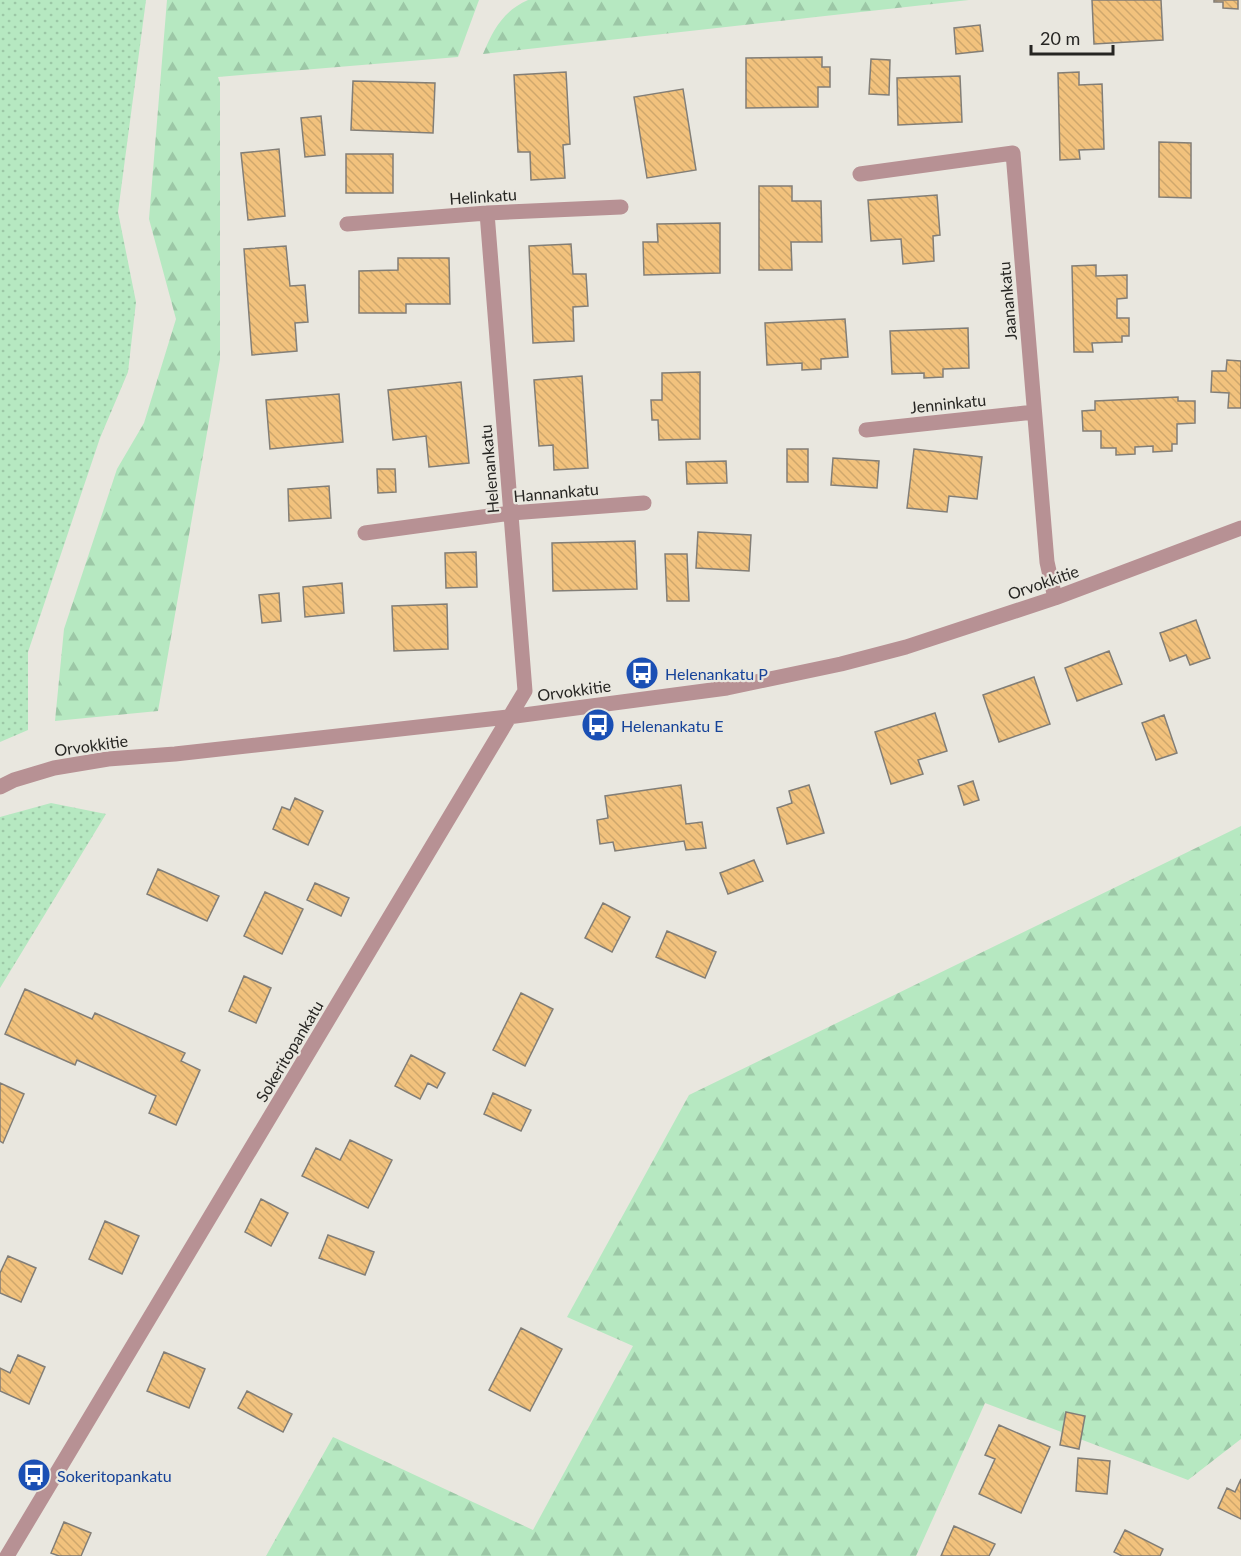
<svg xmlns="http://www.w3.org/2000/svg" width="1241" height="1556" viewBox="0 0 1241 1556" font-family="Lato,sans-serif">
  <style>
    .grass { fill: url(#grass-dots) }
    .forest { fill: url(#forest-firs) }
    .building { fill: url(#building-back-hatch); stroke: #827e77; stroke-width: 1.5 }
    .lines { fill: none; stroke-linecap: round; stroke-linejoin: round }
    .minor { stroke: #b79194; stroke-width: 15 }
    .labels { text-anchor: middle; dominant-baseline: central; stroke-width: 4.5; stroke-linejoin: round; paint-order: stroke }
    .street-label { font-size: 16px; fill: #262522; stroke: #e9e7df }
    .transit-label { font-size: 16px; fill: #164399; stroke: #e9e7df; text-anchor: start }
  </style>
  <defs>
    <pattern id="grass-dots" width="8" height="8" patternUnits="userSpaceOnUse" patternTransform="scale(1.5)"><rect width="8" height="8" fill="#b6e8c1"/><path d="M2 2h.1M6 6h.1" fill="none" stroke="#9cc7a6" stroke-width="1.8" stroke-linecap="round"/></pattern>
    <pattern id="forest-firs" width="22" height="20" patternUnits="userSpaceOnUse" patternTransform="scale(1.5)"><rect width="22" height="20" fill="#b6e8c1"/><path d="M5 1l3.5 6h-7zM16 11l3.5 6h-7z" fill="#9cc7a6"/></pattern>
    <pattern id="building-back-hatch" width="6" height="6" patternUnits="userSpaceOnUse" patternTransform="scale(1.5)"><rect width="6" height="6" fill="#f2c27d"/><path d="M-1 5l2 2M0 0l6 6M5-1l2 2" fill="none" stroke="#cfa76c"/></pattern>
  </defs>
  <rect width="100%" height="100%" fill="#e9e7df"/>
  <path class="grass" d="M 0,0 L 146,0 L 118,212 L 136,302 L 128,372 L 100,438 L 28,652 L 28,730 L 0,742 Z
    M 51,803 L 106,814 L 0,988 L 0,817 Z"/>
  <path class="forest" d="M 167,0 L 479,0 L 458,57 L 218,77 L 220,83 L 220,359 L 158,711 L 55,721 L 64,629 L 117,469 L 144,423 L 176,319 L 149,219 Z
    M 528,0 L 969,0 L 483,54 C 493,30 503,11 528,0 Z
    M 1241,826 L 1241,1439 L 1188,1480 L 985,1403 L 916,1556 L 266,1556 L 333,1437 L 533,1530 L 633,1346 L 567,1317 L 689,1095 Z"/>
  <path class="building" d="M 1092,0 L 1161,0 L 1163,40 L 1094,44 Z
    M 1214,0 L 1238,0 L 1238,9 L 1223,8 L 1223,2 L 1214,2 Z
    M 980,25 L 983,51 L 956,54 L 954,28 Z
    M 822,57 L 822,67 L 830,67 L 830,87 L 818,87 L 818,107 L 746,108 L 746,58 Z
    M 871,59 L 890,60 L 889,95 L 869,94 Z
    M 566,72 L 570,144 L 563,145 L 565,178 L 531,180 L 530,152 L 518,152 L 514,75 Z
    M 1079,72 L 1079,85 L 1102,84 L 1104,149 L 1079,150 L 1080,159 L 1060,160 L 1058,73 Z
    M 960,76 L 962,122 L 898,125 L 897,78 Z
    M 353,81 L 435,83 L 433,133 L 351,130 Z
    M 683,89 L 696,170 L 647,178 L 634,97 Z
    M 321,116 L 325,155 L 305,157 L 301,118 Z
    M 1159,142 L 1191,143 L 1191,198 L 1159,197 Z
    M 279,149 L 285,216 L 248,220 L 241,153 Z
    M 346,154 L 393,154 L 393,193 L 346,193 Z
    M 759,186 L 792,186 L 792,201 L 821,201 L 822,242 L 791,242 L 792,270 L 759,270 Z
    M 937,195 L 940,235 L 933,236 L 934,261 L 903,264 L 901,239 L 871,241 L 868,200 Z
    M 720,223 L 720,273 L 644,275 L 643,242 L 658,242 L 657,224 Z
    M 571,244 L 573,274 L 586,274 L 588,306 L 573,307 L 574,341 L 533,343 L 529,246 Z
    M 286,246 L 290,286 L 305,285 L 308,322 L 295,323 L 297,351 L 252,355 L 244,249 Z
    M 398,258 L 449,258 L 450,304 L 406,304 L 406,313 L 359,313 L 359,271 L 398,270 Z
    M 1096,265 L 1096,276 L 1127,275 L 1127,298 L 1117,299 L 1117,318 L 1129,318 L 1129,336 L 1122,336 L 1122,342 L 1092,343 L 1093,352 L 1074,352 L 1072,266 Z
    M 845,319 L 848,357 L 821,359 L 821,369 L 802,370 L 802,363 L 767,365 L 765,323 Z
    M 968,328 L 969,368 L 943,369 L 943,377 L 924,378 L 924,373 L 892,374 L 890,331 Z
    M 1227,360 L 1241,361 L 1241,408 L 1228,408 L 1229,393 L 1211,392 L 1212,371 L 1226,371 Z
    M 700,372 L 700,439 L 659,440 L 658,420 L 652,420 L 651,400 L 662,400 L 662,373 Z
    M 582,376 L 588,468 L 554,470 L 553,445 L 539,446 L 534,380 Z
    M 461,382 L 469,463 L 429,467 L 426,436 L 393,440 L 388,390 Z
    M 339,394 L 343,442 L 270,449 L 266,400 Z
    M 1178,397 L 1178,401 L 1195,401 L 1195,423 L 1177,424 L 1177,444 L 1172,444 L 1172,451 L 1153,452 L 1153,446 L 1135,447 L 1135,454 L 1116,455 L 1116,448 L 1101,448 L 1101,431 L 1083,431 L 1082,411 L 1095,410 L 1095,401 Z
    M 787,449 L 808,449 L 808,482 L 787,482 Z
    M 914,449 L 982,457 L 977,499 L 949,496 L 947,512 L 907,508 Z
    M 833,458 L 879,461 L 877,488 L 831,485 Z
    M 726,461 L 727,483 L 687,484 L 686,462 Z
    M 377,469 L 395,469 L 396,492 L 378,493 Z
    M 329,486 L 331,518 L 289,521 L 288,489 Z
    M 698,532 L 751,535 L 749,571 L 696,568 Z
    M 635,541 L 637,589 L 553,591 L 552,543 Z
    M 476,552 L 477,587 L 446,588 L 445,553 Z
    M 665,554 L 687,554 L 689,601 L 667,601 Z
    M 342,583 L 344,613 L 305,617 L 303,587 Z
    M 279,593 L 281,621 L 262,623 L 259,595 Z
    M 447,604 L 448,649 L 394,651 L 392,606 Z
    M 1196,620 L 1210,658 L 1190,665 L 1186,655 L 1170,661 L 1160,633 Z
    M 1109,651 L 1122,684 L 1077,701 L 1065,668 Z
    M 1034,677 L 1050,724 L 999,742 L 983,695 Z
    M 935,713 L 947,751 L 918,760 L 923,774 L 891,784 L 875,732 Z
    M 1164,715 L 1177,753 L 1156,760 L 1142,723 Z
    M 973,781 L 979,800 L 964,805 L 958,786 Z
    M 681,785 L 686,824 L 702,822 L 706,848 L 686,850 L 684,841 L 615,851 L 613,842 L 600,844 L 597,820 L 608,818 L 605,796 Z
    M 809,785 L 824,833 L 787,844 L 777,808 L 792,803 L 789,791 Z
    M 295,798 L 323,811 L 308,845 L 273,829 L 282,807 L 290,810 Z
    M 754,860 L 763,881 L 728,894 L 720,873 Z
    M 158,869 L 219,896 L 207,921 L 147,894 Z
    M 315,883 L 349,898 L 341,916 L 307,900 Z
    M 265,892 L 303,909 L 282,954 L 244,936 Z
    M 603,903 L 630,917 L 612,952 L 585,938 Z
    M 667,931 L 716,952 L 705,978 L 656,957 Z
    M 244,976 L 271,988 L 256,1023 L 229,1011 Z
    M 25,989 L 92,1019 L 95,1013 L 185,1053 L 181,1061 L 200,1070 L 176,1125 L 149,1113 L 156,1096 L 77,1060 L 75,1065 L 5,1034 Z
    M 521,993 L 553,1009 L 525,1066 L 493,1050 Z
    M 411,1055 L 445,1073 L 437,1088 L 428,1083 L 420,1099 L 395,1086 Z
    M 0,1083 L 24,1094 L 3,1143 L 0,1141 Z
    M 493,1093 L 531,1110 L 521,1131 L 484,1114 Z
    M 350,1140 L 392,1160 L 368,1208 L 302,1176 L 316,1148 L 340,1160 Z
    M 261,1199 L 288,1213 L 271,1246 L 245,1232 Z
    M 105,1221 L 139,1236 L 122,1274 L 89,1259 Z
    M 328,1235 L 374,1252 L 365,1275 L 319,1258 Z
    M 8,1256 L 36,1268 L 21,1302 L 0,1293 L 0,1273 Z
    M 521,1328 L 562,1349 L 530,1411 L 489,1390 Z
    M 164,1352 L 205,1369 L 189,1408 L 147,1391 Z
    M 18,1355 L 45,1367 L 29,1404 L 0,1391 L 0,1368 L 10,1373 Z
    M 247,1391 L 292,1414 L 283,1432 L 238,1408 Z
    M 1066,1412 L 1085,1416 L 1079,1449 L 1060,1445 Z
    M 999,1425 L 1050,1447 L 1021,1513 L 979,1494 L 995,1459 L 985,1455 Z
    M 1078,1458 L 1110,1461 L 1107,1494 L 1076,1491 Z
    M 1241,1479 L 1241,1519 L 1218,1508 L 1227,1488 L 1235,1492 Z
    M 64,1522 L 91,1533 L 81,1556 L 59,1556 L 51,1553 Z
    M 954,1526 L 995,1544 L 989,1556 L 941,1556 Z
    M 1125,1530 L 1163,1549 L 1160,1556 L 1122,1556 L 1114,1552 Z"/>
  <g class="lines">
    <path class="minor" d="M 860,174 L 1013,153 L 1047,562 L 1055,598
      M 347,224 L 487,213 L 621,207
      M 866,430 L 1034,412
      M 365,533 L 511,513 L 644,503
      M 0,787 L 14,780 L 54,768 L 108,759 L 175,754 L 508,717 L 727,688 L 841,664 L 906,647 L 1055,598 L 1241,528
      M 7,1556 L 525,691 L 487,213"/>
  </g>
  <defs>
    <symbol id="bus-disc" viewBox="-11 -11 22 22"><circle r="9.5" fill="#1a4fb4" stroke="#e9e7df"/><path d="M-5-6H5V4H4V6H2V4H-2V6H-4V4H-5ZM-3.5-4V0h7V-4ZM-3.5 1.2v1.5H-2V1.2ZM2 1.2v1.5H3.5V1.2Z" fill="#fff"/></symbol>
  </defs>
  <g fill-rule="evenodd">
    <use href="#bus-disc" x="623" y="654" width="38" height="38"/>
    <use href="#bus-disc" x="579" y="706" width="38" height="38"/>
    <use href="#bus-disc" x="15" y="1456" width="38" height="38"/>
  </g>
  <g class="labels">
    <g class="street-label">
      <text transform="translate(483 196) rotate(-4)">Helinkatu</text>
      <text transform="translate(1007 301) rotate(-95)">Jaanankatu</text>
      <text transform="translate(948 403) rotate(-6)">Jenninkatu</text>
      <text transform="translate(489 469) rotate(-95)">Helenankatu</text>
      <text transform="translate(556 492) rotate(-5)">Hannankatu</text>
      <text transform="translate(1043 582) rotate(-19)">Orvokkitie</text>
      <text transform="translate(574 690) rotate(-8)">Orvokkitie</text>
      <text transform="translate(91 745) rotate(-8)">Orvokkitie</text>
      <text transform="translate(289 1051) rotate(-59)">Sokeritopankatu</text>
    </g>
    <g class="transit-label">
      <text x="665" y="673">Helenankatu P</text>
      <text x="621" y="725">Helenankatu E</text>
      <text x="57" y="1475">Sokeritopankatu</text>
    </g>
  </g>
  <path d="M1031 45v9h82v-9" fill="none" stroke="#262522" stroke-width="3"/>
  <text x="1040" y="45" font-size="18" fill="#262522" stroke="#e9e7df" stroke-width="4.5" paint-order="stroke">20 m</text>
</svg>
